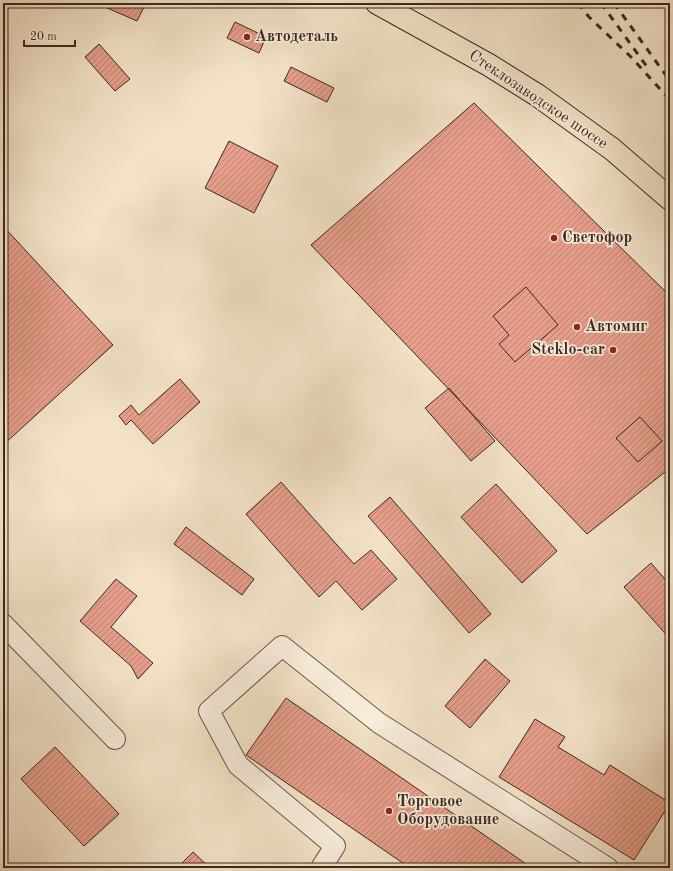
<svg xmlns="http://www.w3.org/2000/svg" width="673" height="871" viewBox="0 0 673 871" font-family="'Old Standard TT',serif">
  <style>
    .building { fill: url(#building-hatch); stroke: #3a2920 }
    .lines { fill: none; stroke-linecap: round; stroke-linejoin: round }
    .minor-casing { stroke: #68584a; stroke-width: 22 }
    .major-casing { stroke: #3a2920; stroke-width: 24 }
    .minor { stroke: #f8eddc; stroke-width: 20 }
    .major { stroke: #f4e3c9; stroke-width: 22 }
    .rail { stroke: #3a2920; stroke-width: 3; stroke-dasharray: 7 7; stroke-linecap: butt }
    .poi-dot { fill: #8f2418; stroke: #f8eddc; stroke-width: 1.5 }
    .labels { text-anchor: middle; dominant-baseline: central; stroke-width: 3.5; stroke-linejoin: round; paint-order: stroke }
    .poi-label { font-size: 16px; font-weight: bold; fill: #3a2920; stroke: #f8eddc; text-anchor: start }
    .street-label { font-size: 16px; fill: #3a2920; stroke: #f8eddc }
  </style>
  <defs>
    <pattern id="building-hatch" width="6" height="6" patternUnits="userSpaceOnUse"><rect width="6" height="6" fill="#e89f8c"/><path d="M-1 1l2-2M0 6l6-6M5 7l2-2" fill="none" stroke="#bd8272"/></pattern>
  </defs>
  <rect width="100%" height="100%" fill="#f4e3c9"/>
  <filter id="stains"><feTurbulence type="fractalNoise" baseFrequency=".005" numOctaves="4"/><feColorMatrix values="0 0 0 0 .2 0 0 0 0 .09 0 0 0 0 .02 0 0 0 .5 -.17"/></filter>
  <radialGradient id="worn" r=".72"><stop offset=".6" stop-color="#630" stop-opacity="0"/><stop offset="1" stop-color="#630" stop-opacity=".3"/></radialGradient>
  <path class="building" d="M 107,3 L 146,3 L 137,21 L 105,7 Z
    M 235,22 L 266,37 L 259,53 L 227,38 Z
    M 99,44 L 130,79 L 115,91 L 85,57 Z
    M 291,67 L 334,88 L 327,102 L 284,81 Z
    M 474,103 L 670,296 L 670,468 L 587,534 L 311,245 Z
    M 229,141 L 278,166 L 254,213 L 205,188 Z
    M 3,226 L 113,345 L 3,445 Z
    M 526,287 L 558,325 L 515,362 L 499,344 L 509,335 L 493,316 Z
    M 180,379 L 200,402 L 153,444 L 131,420 L 126,425 L 119,416 L 131,405 L 139,415 Z
    M 449,388 L 495,441 L 471,461 L 425,408 Z
    M 640,417 L 662,441 L 638,462 L 616,438 Z
    M 281,482 L 354,564 L 371,550 L 397,579 L 362,610 L 336,581 L 319,597 L 246,514 Z
    M 496,484 L 557,551 L 522,583 L 461,517 Z
    M 390,497 L 491,614 L 469,633 L 368,516 Z
    M 186,527 L 254,579 L 242,595 L 174,544 Z
    M 651,563 L 670,585 L 670,639 L 624,587 Z
    M 116,579 L 137,596 L 111,627 L 153,663 L 138,679 L 131,666 L 80,621 Z
    M 485,659 L 510,681 L 470,728 L 445,706 Z
    M 286,698 L 532,868 L 410,868 L 246,755 Z
    M 535,719 L 565,737 L 558,747 L 604,775 L 610,765 L 670,803 L 634,860 L 499,777 Z
    M 55,747 L 119,814 L 84,846 L 21,779 Z
    M 193,852 L 210,868 L 177,868 Z"/>
  <g class="lines">
    <defs>
      <path id="minor" d="M 3,624 L 115,739
        M 321,868 L 335,846 L 238,765 L 209,711 L 282,646 L 379,723 L 608,868"/>
      <path id="major" d="M 377,3 L 489,65 L 537,95 L 612,149 L 670,199"/>
    </defs>
    <use href="#minor" class="minor-casing"/>
    <use href="#major" class="major-casing"/>
    <use href="#minor" class="minor"/>
    <use href="#major" class="major"/>
    <path class="rail" d="M 578,3 L 589,17 L 631,57 L 670,100
      M 601,3 L 650,71
      M 614,3 L 670,81"/>
  </g>
  <g class="poi-dot">
    <circle cx="247" cy="37" r="4"/>
    <circle cx="554" cy="238" r="4"/>
    <circle cx="577" cy="327" r="4"/>
    <circle cx="613" cy="350" r="4"/>
    <circle cx="389" cy="811" r="4"/>
  </g>
  <g class="labels">
    <g class="poi-label">
      <text x="255" y="37">Автодеталь</text>
      <text x="562" y="238">Светофор</text>
      <text x="585" y="327">Автомиг</text>
      <text x="605" y="350" text-anchor="end">Steklo-car</text>
      <text x="397" y="802">Торговое<tspan x="397" dy="18">Оборудование</tspan></text>
    </g>
    <g class="street-label">
      <text transform="translate(538 100) rotate(34)">Стеклозаводское шоссе</text>
    </g>
  </g>
  <rect width="673" height="871" fill="none" stroke="#f4e3c9" stroke-width="16"/>
  <rect x="4" y="4" width="665" height="863" fill="none" stroke="#3a2920" stroke-width="2"/>
  <rect x="8" y="8" width="657" height="855" fill="none" stroke="#3a2920"/>
  <path d="M24 40v6h51v-6" fill="none" stroke="#3a2920" stroke-width="2"/>
  <text x="30" y="40" font-size="12" fill="#3a2920" stroke="#f8eddc" stroke-width="3" paint-order="stroke">20 m</text>
  <rect width="100%" height="100%" filter="url(#stains)"/>
  <rect width="100%" height="100%" fill="url(#worn)"/>
</svg>
